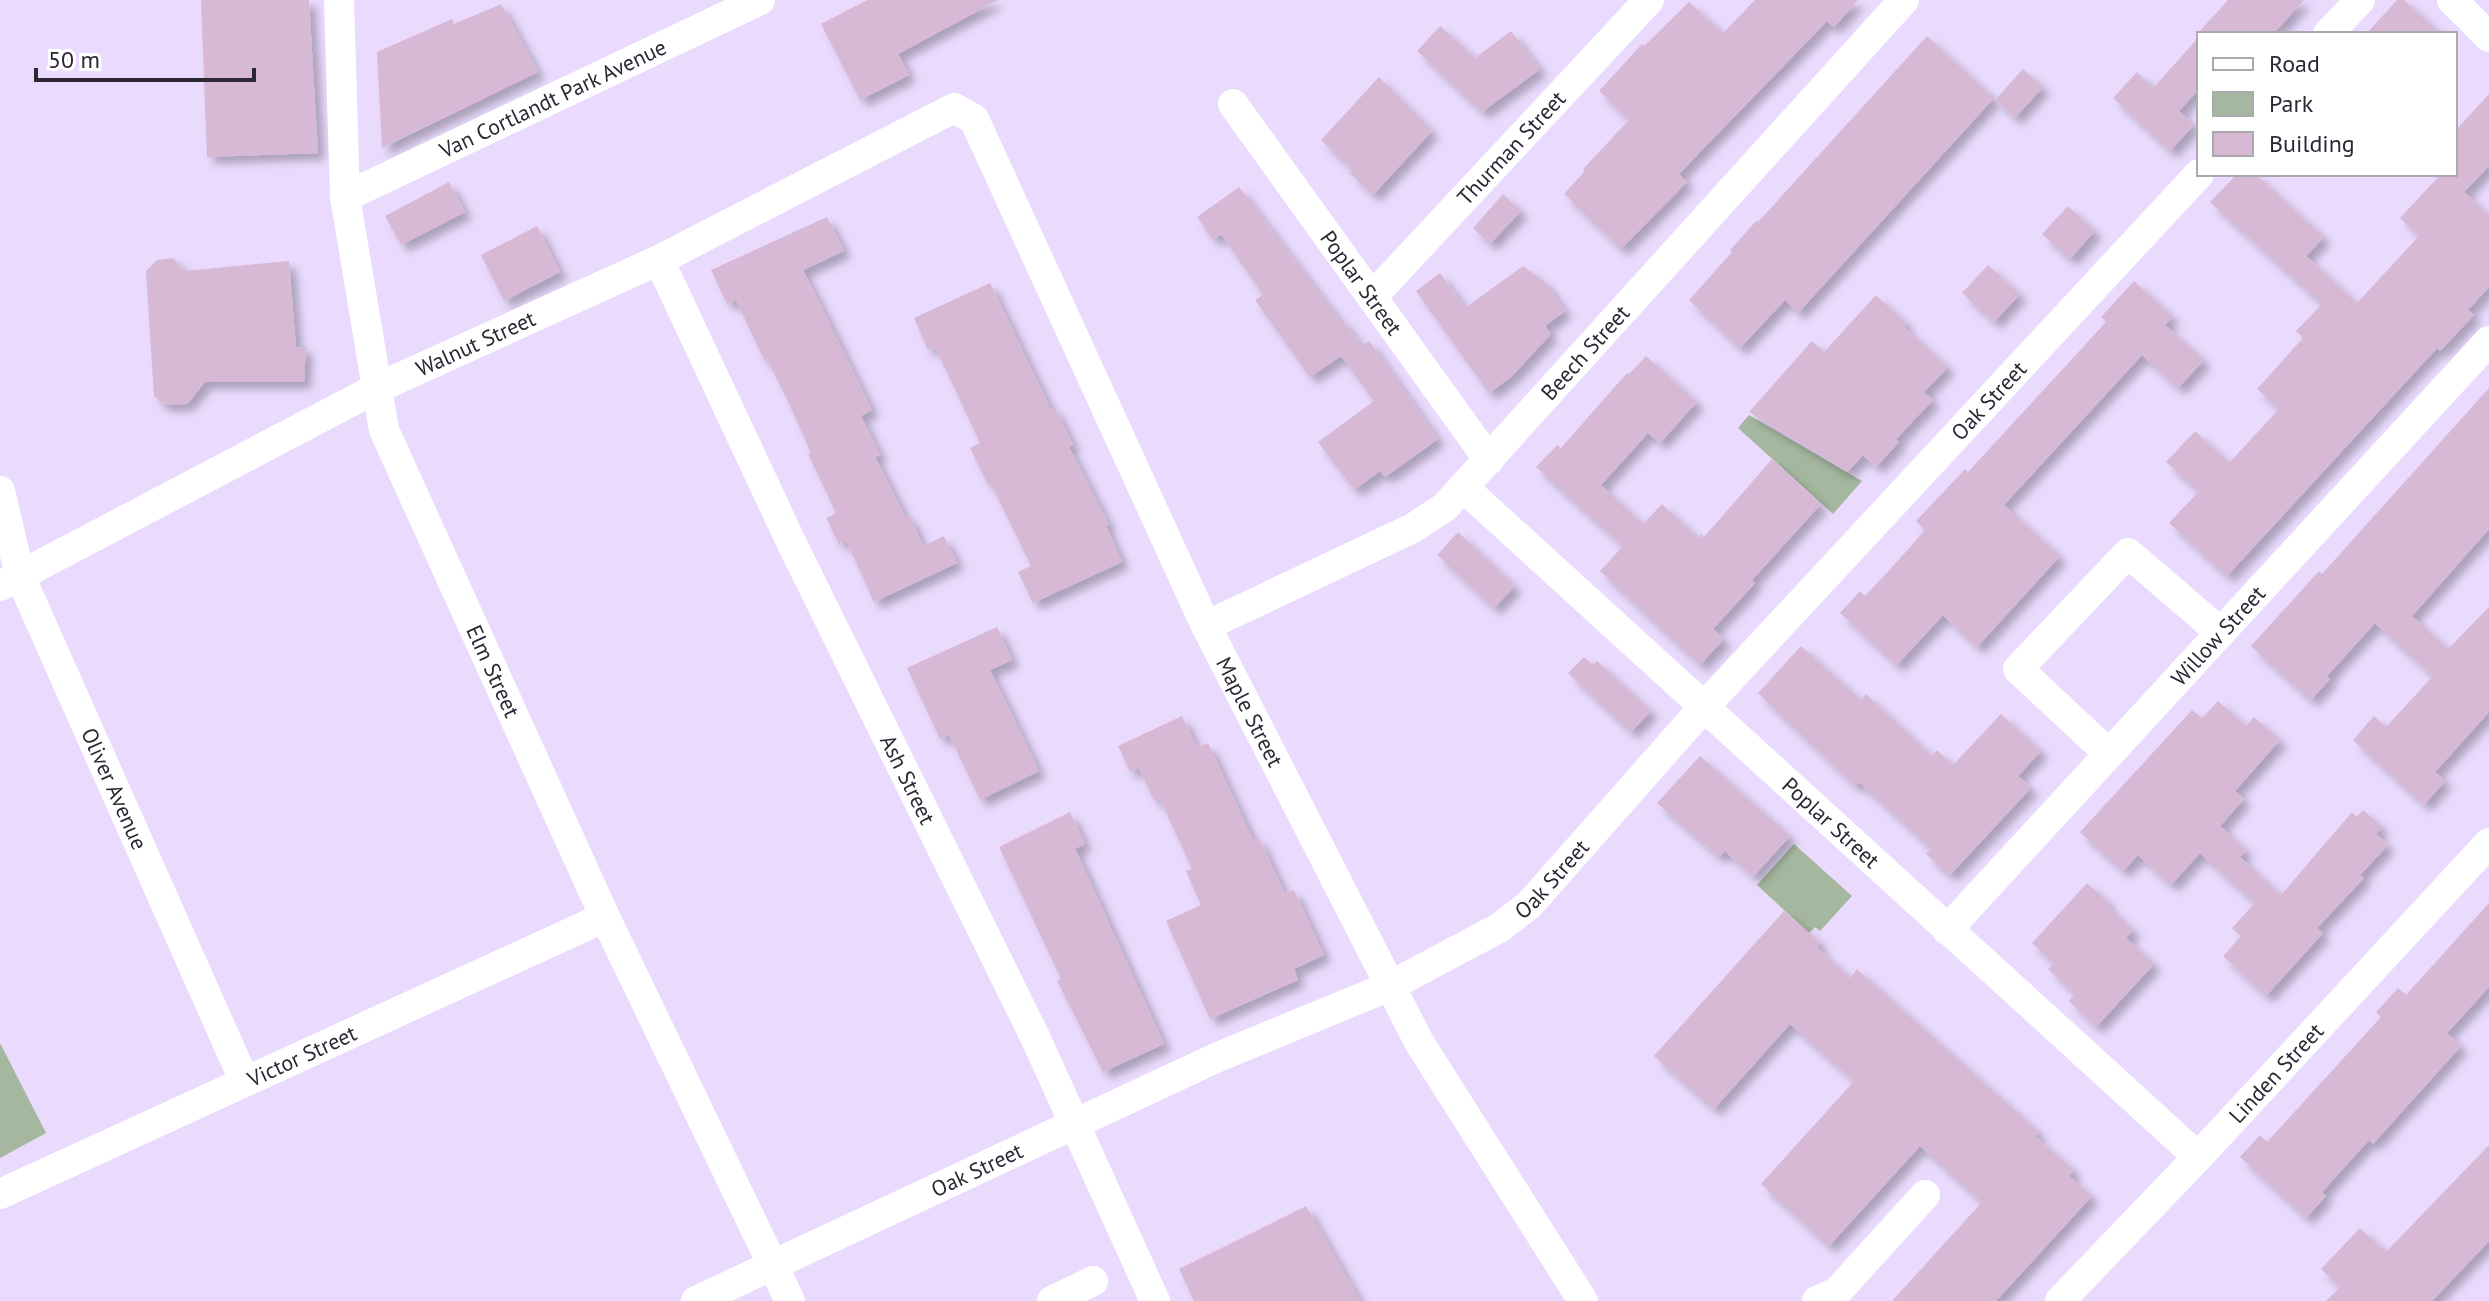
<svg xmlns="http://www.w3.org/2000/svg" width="2489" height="1301" viewBox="0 0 2489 1301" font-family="'PT Sans',sans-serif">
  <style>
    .green { fill: #a5b79f }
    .building { fill: #d7b9d6; filter: url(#shadow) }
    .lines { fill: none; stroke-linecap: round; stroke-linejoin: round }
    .minor { stroke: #fff; stroke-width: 30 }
    .labels { text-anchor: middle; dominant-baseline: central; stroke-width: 6; stroke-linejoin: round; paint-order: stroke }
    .street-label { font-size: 22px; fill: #2d2734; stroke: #fff }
  </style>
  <defs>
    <filter id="shadow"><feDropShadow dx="7" dy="7" stdDeviation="4" flood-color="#0004"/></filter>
  </defs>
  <rect width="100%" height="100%" fill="#eadbfe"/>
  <path class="green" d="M 1749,415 L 1862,481 L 1833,514 L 1738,428 Z
    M 1794,844 L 1852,896 L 1820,931 L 1815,927 L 1809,933 L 1757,885 Z
    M 0,1043 L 46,1133 L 0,1158 Z"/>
  <path class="building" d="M 201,0 L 309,0 L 318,153 L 207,157 Z
    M 867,0 L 998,0 L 898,54 L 909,75 L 860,100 L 821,24 Z
    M 1755,0 L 1858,0 L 1834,27 L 1827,21 L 1701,151 L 1679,174 L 1687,182 L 1621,249 L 1564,194 L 1585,171 L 1583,169 L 1629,120 L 1599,91 L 1642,44 L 1644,46 L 1689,2 L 1723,33 Z
    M 2228,0 L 2304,0 L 2273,34 L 2197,34 Z
    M 2397,0 L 2404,0 L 2441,34 L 2366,34 Z
    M 501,4 L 538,72 L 382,148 L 377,52 L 452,19 L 454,24 Z
    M 1440,26 L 1475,58 L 1511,31 L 1540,69 L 1482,112 L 1417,51 Z
    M 1927,36 L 1994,98 L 1798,313 L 1785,300 L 1740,348 L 1689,300 L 1732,252 L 1730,250 L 1757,220 L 1758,222 Z
    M 2199,37 L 2199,89 L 2179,111 L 2194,125 L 2170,151 L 2113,98 L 2137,72 L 2153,88 Z
    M 2023,69 L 2043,87 L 2015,118 L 1995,100 Z
    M 1379,77 L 1432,131 L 1373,195 L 1350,173 L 1353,170 L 1321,140 Z
    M 2489,94 L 2489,166 L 2464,192 L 2489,215 L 2489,287 L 2468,310 L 2474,315 L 2440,351 L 2437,348 L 2227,576 L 2169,523 L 2199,491 L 2166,462 L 2195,431 L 2229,463 L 2279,409 L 2257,389 L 2303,338 L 2296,331 L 2322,304 L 2210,202 L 2237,174 L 2255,174 L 2324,237 L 2306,256 L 2357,303 L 2419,236 L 2400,218 L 2441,174 L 2455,174 L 2455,131 Z
    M 449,182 L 465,212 L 401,245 L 385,216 Z
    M 1239,187 L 1341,322 L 1343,320 L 1361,346 L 1369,341 L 1438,439 L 1385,477 L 1380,471 L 1354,490 L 1318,442 L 1374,401 L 1341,356 L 1310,377 L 1255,300 L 1263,295 L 1221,234 L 1213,240 L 1197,217 Z
    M 1503,194 L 1521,211 L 1490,244 L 1473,228 Z
    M 2068,206 L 2095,231 L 2070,259 L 2042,234 Z
    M 827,217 L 844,251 L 803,270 L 872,410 L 861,416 L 880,455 L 875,457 L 906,518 L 910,516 L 923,546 L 944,536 L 957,563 L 874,602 L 846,541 L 839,544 L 826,518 L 836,513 L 808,454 L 811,453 L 787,399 L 767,359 L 764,360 L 736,300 L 727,304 L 711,270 Z
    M 537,226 L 560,272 L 504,301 L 481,255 Z
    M 173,258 L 185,271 L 289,261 L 296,347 L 306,347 L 304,382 L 205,382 L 187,404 L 165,405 L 154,396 L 146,271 L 157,260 Z
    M 1988,265 L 2020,294 L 1994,322 L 1962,293 Z
    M 1523,266 L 1546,283 L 1565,311 L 1545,326 L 1551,334 L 1511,377 L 1489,393 L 1416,291 L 1440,273 L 1465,308 Z
    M 2134,281 L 2173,317 L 2165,325 L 2204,360 L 2178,388 L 2142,355 L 2004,505 L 2060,556 L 1977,647 L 1943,615 L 1897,665 L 1840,613 L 1860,591 L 1865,596 L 1895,564 L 1925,530 L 1916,521 L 1965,469 L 1968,472 L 2106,322 L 2101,317 Z
    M 990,283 L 1051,410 L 1055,408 L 1073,445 L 1069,447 L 1109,525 L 1106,526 L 1122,562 L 1033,603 L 1018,572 L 1031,566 L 991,484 L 988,485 L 970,448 L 980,443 L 935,347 L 928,350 L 914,318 Z
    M 1876,295 L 1907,324 L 1904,327 L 1948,367 L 1924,392 L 1933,400 L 1896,439 L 1899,442 L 1876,467 L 1863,455 L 1847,472 L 1749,412 L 1812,341 L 1824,352 Z
    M 1646,356 L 1697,402 L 1660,443 L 1648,433 L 1601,485 L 1643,524 L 1662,504 L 1698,538 L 1701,534 L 1704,537 L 1772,459 L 1821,504 L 1752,580 L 1755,583 L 1713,629 L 1724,639 L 1700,665 L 1600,571 L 1623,546 L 1536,467 L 1557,445 L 1561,448 L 1627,373 L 1629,374 Z
    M 2489,388 L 2489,529 L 2412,616 L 2448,649 L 2489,607 L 2489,712 L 2435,772 L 2445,781 L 2424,805 L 2353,740 L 2374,716 L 2386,727 L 2433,676 L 2375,623 L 2327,676 L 2330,679 L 2311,700 L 2251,646 L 2319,571 L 2322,574 Z
    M 1458,532 L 1515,586 L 1494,608 L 1437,555 Z
    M 997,627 L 1012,660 L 990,670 L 1039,771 L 980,800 L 949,735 L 940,739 L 907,668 Z
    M 1801,646 L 1861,700 L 1866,694 L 1932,756 L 1937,750 L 1953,765 L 2001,714 L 2041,751 L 2018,776 L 2031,788 L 1950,875 L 1926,854 L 1931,848 L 1859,782 L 1855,786 L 1758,693 Z
    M 1584,657 L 1593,665 L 1597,661 L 1651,711 L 1631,732 L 1568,673 Z
    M 2218,701 L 2246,726 L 2254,717 L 2280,740 L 2235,791 L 2244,799 L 2220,826 L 2246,850 L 2240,857 L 2281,895 L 2352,812 L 2357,817 L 2363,810 L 2382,827 L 2376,834 L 2388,845 L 2360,875 L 2364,878 L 2317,928 L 2323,933 L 2266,996 L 2223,956 L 2241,936 L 2232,928 L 2255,903 L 2200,853 L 2171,885 L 2138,855 L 2123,871 L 2080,832 L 2192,710 L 2202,718 Z
    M 1182,716 L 1197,748 L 1208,743 L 1253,840 L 1259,838 L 1285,894 L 1294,890 L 1324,955 L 1294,969 L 1298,980 L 1210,1019 L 1166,921 L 1201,905 L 1186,871 L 1192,869 L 1160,799 L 1154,801 L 1139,768 L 1130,772 L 1118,746 Z
    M 1700,756 L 1790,836 L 1753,877 L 1725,851 L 1719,857 L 1657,803 Z
    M 1070,812 L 1085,844 L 1075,849 L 1164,1044 L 1103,1072 L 1057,981 L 1061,979 L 999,847 Z
    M 2087,883 L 2109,903 L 2107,906 L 2134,930 L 2126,938 L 2154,964 L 2096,1027 L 2069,1001 L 2075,994 L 2048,969 L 2054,963 L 2032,943 Z
    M 2489,903 L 2489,987 L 2447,1033 L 2461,1046 L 2373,1144 L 2369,1140 L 2322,1192 L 2326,1196 L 2306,1218 L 2240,1157 L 2260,1135 L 2267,1142 L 2381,1017 L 2376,1012 L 2398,988 L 2406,995 Z
    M 1784,911 L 1821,943 L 1817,947 L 1850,978 L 1857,969 L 2039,1132 L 2035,1136 L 2074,1170 L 2069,1176 L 2092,1196 L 1996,1301 L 1892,1301 L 1982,1202 L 1920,1146 L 1829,1246 L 1761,1184 L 1854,1081 L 1790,1024 L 1714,1109 L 1654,1056 Z
    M 2489,1145 L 2489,1241 L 2432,1301 L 2326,1301 L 2340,1287 L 2321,1269 L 2360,1228 L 2386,1252 Z
    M 1306,1206 L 1360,1301 L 1194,1301 L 1179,1269 Z"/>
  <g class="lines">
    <g class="minor">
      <path id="s1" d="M 339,0 L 345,197 L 384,430 L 605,917 L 790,1301"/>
      <path d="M 2452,0 L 2489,37"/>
      <path d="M 2328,34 L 2360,0"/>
      <path id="s2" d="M 1233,104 L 1489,460"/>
      <path id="s3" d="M 345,197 L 760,0"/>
      <path id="s4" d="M 659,260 L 792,544 L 1035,1037 L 1155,1301"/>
      <path id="s5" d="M 1372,297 L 1649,0"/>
      <path id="s6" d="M 1463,487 L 2198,1157"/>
      <path id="s7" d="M 0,491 L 20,576 L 244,1080"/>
      <path id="s8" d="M 0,586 L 375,389 L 659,260 L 954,108 L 974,119 L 1206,626 L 1419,1042 L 1583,1301"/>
      <path id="s9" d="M 1206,626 L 1413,528 L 1445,507 L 1904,0"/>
      <path d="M 2109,754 L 2018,669 L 2128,553 L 2220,632"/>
      <path id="s10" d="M 1947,930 L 2489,341"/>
      <path id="s11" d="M 0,1194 L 605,917"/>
      <path id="s12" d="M 696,1301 L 1218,1057 L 1390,986 L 1499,928 L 1529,905 L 1704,707 L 2199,174"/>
      <path d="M 1052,1301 L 1093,1281"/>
      <path d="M 1817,1301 L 1837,1292 L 1925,1195"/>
      <path id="s13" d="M 2060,1301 L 2198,1157 L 2489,843"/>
    </g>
  </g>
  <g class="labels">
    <g class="street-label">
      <text stroke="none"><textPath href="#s3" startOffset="230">Van Cortlandt Park Avenue</textPath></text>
      <text stroke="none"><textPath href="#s5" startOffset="204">Thurman Street</textPath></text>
      <text stroke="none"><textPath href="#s2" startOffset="220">Poplar Street</textPath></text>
      <text stroke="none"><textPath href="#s8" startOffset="534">Walnut Street</textPath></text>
      <text stroke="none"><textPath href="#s9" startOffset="476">Beech Street</textPath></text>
      <text stroke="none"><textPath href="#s12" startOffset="1606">Oak Street</textPath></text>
      <text stroke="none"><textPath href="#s10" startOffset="400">Willow Street</textPath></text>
      <text stroke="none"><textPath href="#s1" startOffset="698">Elm Street</textPath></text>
      <text stroke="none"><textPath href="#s8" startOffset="1744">Maple Street</textPath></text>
      <text stroke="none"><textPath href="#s4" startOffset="576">Ash Street</textPath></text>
      <text stroke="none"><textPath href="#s7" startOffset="320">Oliver Avenue</textPath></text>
      <text stroke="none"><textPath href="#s6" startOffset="498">Poplar Street</textPath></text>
      <text stroke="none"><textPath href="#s12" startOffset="958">Oak Street</textPath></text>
      <text stroke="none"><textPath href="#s11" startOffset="332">Victor Street</textPath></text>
      <text stroke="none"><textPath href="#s13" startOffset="314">Linden Street</textPath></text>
      <text stroke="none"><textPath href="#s12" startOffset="310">Oak Street</textPath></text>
    </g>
  </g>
  <rect x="2197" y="32" width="260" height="144" fill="#ffffff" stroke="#aba9ae" stroke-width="2"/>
  <rect x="2213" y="58" width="40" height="12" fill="#ffffff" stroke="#aba9ae" stroke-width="2"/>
  <text x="2269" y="72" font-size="24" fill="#2d2734">Road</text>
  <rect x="2213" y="92" width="40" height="24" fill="#a5b79f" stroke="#aba9ae" stroke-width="2"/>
  <text x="2269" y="112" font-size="24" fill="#2d2734">Park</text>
  <rect x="2213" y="132" width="40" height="24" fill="#d7b9d6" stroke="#aba9ae" stroke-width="2"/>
  <text x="2269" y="152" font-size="24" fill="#2d2734">Building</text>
  <path d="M36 68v12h218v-12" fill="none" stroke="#2d2734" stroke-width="4"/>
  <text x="48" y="68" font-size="24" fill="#2d2734" stroke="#ffffff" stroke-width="6" paint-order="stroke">50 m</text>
</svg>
